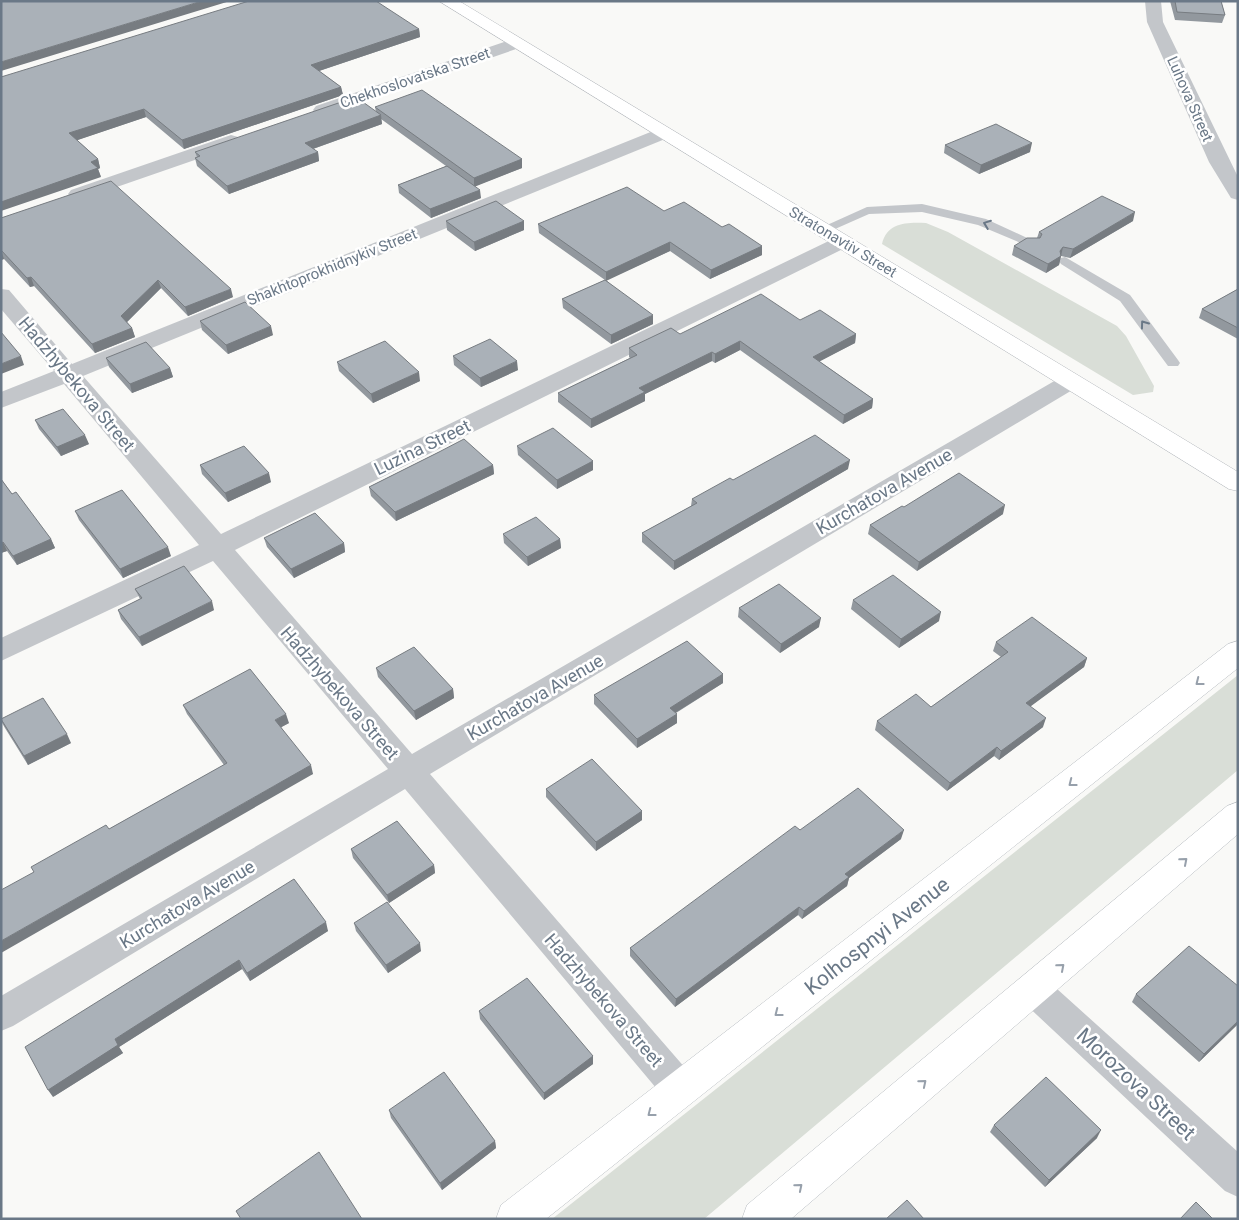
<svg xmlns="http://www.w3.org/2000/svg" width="1239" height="1220" viewBox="0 0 1239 1220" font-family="Roboto,sans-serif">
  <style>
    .green { fill: #d9ded7 }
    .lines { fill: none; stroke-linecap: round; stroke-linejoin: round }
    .secondary-casing { stroke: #b5babf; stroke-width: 1 }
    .primary-casing { stroke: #b4b8bd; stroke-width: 1 }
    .lane { fill: #c3c6ca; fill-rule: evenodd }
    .street { fill: #c3c6ca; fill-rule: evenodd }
    .secondary { fill: #fff; fill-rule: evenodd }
    .primary { fill: #fff; fill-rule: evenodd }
    .wall { fill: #92989e }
    .shaded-wall { fill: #777c81 }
    .building { fill: #aab1b8; stroke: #777c81 }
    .oneway { stroke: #6a7887 }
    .oneway2 { stroke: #97a0ab }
    .labels { text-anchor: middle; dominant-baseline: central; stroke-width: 5; stroke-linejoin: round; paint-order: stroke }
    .far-street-label { font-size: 15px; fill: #6a7887; stroke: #fff }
    .street-label { font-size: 18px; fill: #6a7887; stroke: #fff }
    .near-street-label { font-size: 21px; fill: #6a7887; stroke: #fff }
  </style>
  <rect width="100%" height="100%" fill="#f9f9f7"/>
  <path class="green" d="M 926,223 L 948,232 L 1117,326 L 1126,336 L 1154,386 L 1153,392 L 1133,395 L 882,244 C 887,222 908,222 926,223 Z
    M 1238,675 L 1238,770 L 704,1219 L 552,1219 Z"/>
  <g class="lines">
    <defs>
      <path id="secondary" d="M 1238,641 L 1238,668 L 546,1219 L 496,1219 L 501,1205 L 1228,644 Z
        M 1238,802 L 1238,834 L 791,1219 L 742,1219 L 747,1205 L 1227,806 Z"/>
      <path id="primary" d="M 439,1 L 459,1 L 1238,472 L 1238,491 L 1229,489 Z"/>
    </defs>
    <use href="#secondary" class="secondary-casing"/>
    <use href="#primary" class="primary-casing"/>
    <path class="lane" d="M 922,204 L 986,219 L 1038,243 L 1036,246 L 1028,246 L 978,225 L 922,212 L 869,214 L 826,233 L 822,234 L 816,230 L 867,207 Z
      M 1065,257 L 1130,295 L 1178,360 L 1180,363 L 1178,366 L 1168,366 L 1120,301 L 1061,264 L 1059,261 L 1061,258 Z"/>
    <path class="street" d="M 1145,1 L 1161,1 L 1163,22 L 1238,177 L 1238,200 L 1231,198 L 1209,162 L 1147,22 Z
      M 516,38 L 522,39 L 525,43 L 522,47 L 328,114 L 316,114 L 313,110 L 316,106 Z
      M 663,127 L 670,129 L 672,133 L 670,137 L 83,376 L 221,534 L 835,238 L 842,236 L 849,238 L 852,242 L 849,246 L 235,550 L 412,754 L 1063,376 L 1071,374 L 1079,376 L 1083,381 L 1079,386 L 430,774 L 693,1077 L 698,1089 L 693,1101 L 680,1106 L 667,1101 L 405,789 L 13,1026 L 1,1031 L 1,996 L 388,769 L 213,561 L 1,661 L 1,638 L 199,545 L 64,384 L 1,408 L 1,392 L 54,371 L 1,309 L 1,289 L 9,290 L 72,364 Z
      M 231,135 L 238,137 L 240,141 L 238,145 L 85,198 L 71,198 L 68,194 L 71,190 Z
      M 1034,974 L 1046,979 L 1238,1152 L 1238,1197 L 1225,1191 L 1022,1001 L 1017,990 L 1022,979 Z"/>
    <use href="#secondary" class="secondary"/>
    <use href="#primary" class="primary"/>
  </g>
  <path class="wall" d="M 1170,1 L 1221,1 L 1225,15 L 1222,23 L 1175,20 Z
    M 419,29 L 420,37 L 319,71 L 341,87 L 343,95 L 184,149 L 146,117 L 77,140 L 98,159 L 100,168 L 98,169 L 101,177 L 1,77 Z
    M 375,107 L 522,159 L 522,168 L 475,186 L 481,198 L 431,218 L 399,193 L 398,185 L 446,166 L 381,119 L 382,124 L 313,149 L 318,152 L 319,161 L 229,194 L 197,166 L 195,158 L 197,157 L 195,152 L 376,112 Z
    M 945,145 L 1030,152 L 979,174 L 944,153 Z
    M 664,211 L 722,227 L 762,246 L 762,255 L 710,279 L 670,251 L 606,280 L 653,324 L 611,344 L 563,308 L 562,299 L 605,280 L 539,233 L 538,224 Z
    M 1,218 L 233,297 L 188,316 L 161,288 L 127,322 L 132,328 L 135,337 L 95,353 L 34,286 L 30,287 L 4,259 L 1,260 Z
    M 446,221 L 524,221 L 524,230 L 475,251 L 447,230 Z
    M 1133,221 L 1070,258 L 1061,256 L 1059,265 L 1046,273 L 1012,255 L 1014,246 L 1037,238 L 1039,232 Z
    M 1238,289 L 1238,339 L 1199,318 L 1202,309 Z
    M 800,320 L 856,334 L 855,343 L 819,361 L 873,399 L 872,408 L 843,424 L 740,350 L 715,363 L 712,361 L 645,394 L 645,401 L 591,428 L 558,402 L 558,393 L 630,358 L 629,357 L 629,348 L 680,334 Z
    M 200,321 L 273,335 L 228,354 L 202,330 Z
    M 453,356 L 518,370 L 481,387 L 454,365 Z
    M 106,358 L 170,368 L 173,377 L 132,393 L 109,367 Z
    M 337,362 L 420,381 L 373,403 L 339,371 Z
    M 35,420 L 89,444 L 61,456 L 39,429 Z
    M 517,446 L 593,461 L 593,470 L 557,489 L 518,455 Z
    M 439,452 L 493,465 L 494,474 L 396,521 L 371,496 L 369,487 Z
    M 200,465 L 271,482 L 228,502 L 202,474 Z
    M 848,469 L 674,570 L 642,542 L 642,533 L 691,506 L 692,499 L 733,480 Z
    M 1,479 L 12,494 L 51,539 L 55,548 L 17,565 L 7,551 L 1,553 Z
    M 904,507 L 1003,514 L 917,571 L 868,534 L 870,525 Z
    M 75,511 L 171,556 L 123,578 L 79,520 Z
    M 503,534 L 560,539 L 561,548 L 528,566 L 504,543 Z
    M 264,538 L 344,543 L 345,552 L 294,578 L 267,547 Z
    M 135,589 L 214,610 L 142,646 L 121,619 L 118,610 L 140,599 Z
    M 853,600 L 939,621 L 899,648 L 851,609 Z
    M 739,608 L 819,627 L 780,653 L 738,617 Z
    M 996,642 L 1087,658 L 1084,667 L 1030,706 L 1043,727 L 999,760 L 994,756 L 947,791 L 875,730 L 877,721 L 931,707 L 1001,657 L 993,651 Z
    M 376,668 L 453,689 L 454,698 L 416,720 L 378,677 Z
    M 723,674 L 723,683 L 676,713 L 677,723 L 637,748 L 594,704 L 594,695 Z
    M 183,705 L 289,723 L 281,727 L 313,774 L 109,829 L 224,765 L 187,714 Z
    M 1,721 L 71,743 L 28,765 L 5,728 Z
    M 546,789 L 642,811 L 642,820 L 596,851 L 546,797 Z
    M 800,830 L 901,839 L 849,878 L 847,886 L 802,919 L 798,915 L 675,1007 L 630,956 L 630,948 Z
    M 351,849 L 434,865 L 435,873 L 389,903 L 353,858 Z
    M 294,879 L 328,931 L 250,981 L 242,969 L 119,1047 L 123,1053 L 53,1097 Z
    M 354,923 L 421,951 L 388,973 L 356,931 Z
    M 1238,986 L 1238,1024 L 1199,1062 L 1132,1002 L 1136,994 Z
    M 479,1011 L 593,1056 L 593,1064 L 544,1100 L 480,1019 Z
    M 389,1110 L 495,1141 L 496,1148 L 442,1190 L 391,1118 Z
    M 994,1125 L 1097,1138 L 1045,1187 L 990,1132 Z"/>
  <path class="shaded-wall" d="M 202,1 L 230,1 L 1,71 L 1,62 Z
    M 419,29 L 420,37 L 313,73 L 311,65 Z
    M 341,87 L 343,95 L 184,149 L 182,140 Z
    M 144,109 L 146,117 L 72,142 L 69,133 Z
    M 381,115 L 382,124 L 307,151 L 305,143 Z
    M 1032,143 L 1030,152 L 979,174 L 981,165 Z
    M 318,152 L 319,161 L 229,194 L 227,186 Z
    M 98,159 L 100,168 L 98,169 L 101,177 L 1,211 L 1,202 Z
    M 522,159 L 522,168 L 474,187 L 474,178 Z
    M 480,190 L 481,198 L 431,218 L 430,209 Z
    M 1135,212 L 1133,221 L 1070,258 L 1073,249 Z
    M 524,221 L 524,230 L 475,251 L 474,242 Z
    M 670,242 L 670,251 L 606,281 L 606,272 Z
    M 762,246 L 762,255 L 710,279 L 711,270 Z
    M 1063,247 L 1059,265 L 1046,273 L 1048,264 Z
    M 1,250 L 4,259 L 1,260 Z
    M 31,277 L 34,286 L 30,287 L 27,278 Z
    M 158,280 L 161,288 L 124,325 L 121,316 Z
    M 231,289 L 233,297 L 188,316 L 185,307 Z
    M 653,315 L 653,324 L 611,344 L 611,335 Z
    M 271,326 L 273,335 L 228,354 L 226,345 Z
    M 132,328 L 135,337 L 95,353 L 92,344 Z
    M 856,334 L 855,343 L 811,366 L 813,357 Z
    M 740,341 L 740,350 L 715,363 L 715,354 Z
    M 712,352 L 712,361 L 645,394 L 645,401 L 591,428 L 591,419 L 639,388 Z
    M 21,356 L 24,365 L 1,374 L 1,364 Z
    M 517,361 L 518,370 L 481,387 L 480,378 Z
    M 170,368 L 173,377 L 132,393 L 130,384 Z
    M 419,372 L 420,381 L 373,403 L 371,394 Z
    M 873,399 L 872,408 L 843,424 L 844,415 Z
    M 85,435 L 89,444 L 61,456 L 57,447 Z
    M 850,460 L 848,469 L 674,570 L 674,561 Z
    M 593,461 L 593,470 L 557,489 L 557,480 Z
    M 493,465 L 494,474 L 396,521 L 395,512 Z
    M 269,473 L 271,482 L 228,502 L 225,493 Z
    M 1005,505 L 1003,514 L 917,571 L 919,562 Z
    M 51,539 L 55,548 L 17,565 L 13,556 Z
    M 560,539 L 561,548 L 528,566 L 527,557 Z
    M 3,542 L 7,551 L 1,553 L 1,543 Z
    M 344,543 L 345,552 L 294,578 L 291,569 Z
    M 168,547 L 171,556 L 123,578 L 120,569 Z
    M 212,601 L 214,610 L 142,646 L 139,637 Z
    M 941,612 L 939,621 L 899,648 L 901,639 Z
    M 821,618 L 819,627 L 780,653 L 781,644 Z
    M 1087,658 L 1084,667 L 1023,712 L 1026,703 Z
    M 723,674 L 723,683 L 670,716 L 670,708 Z
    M 453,689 L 454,698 L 416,720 L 414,711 Z
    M 286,714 L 289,723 L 278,729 L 275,720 Z
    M 677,714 L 677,723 L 637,748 L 637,739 Z
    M 1046,718 L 1043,727 L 999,760 L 1001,751 Z
    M 67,734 L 71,743 L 28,765 L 24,756 Z
    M 997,747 L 994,756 L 947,791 L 950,783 Z
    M 311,765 L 313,774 L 1,953 L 1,941 Z
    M 642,811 L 642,820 L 596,851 L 596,842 Z
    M 904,830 L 901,839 L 849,878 L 847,886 L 802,919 L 804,911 L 845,874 Z
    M 434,865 L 435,873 L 389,903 L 387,895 Z
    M 799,907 L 798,915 L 675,1007 L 676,999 Z
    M 326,922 L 328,931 L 250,981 L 247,973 Z
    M 420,943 L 421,951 L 388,973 L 386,965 Z
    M 239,960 L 242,969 L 119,1047 L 123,1053 L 53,1097 L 48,1090 L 115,1039 Z
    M 1238,1021 L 1238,1024 L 1199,1062 L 1204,1054 Z
    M 593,1056 L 593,1064 L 544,1100 L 544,1093 Z
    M 1101,1130 L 1097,1138 L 1045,1187 L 1049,1180 Z
    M 495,1141 L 496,1148 L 442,1190 L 440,1183 Z"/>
  <path class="building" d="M 1,1 L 202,1 L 1,62 Z
    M 249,1 L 376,1 L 419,29 L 311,65 L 341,87 L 182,140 L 144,109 L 69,133 L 98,159 L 91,162 L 98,168 L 1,202 L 1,77 Z
    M 1175,1 L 1221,1 L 1225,15 L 1177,12 Z
    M 422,90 L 522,159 L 474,178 L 375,107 Z
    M 356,97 L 381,115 L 305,143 L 318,152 L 227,186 L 195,158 L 200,156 L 195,152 Z
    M 996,124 L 1032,143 L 981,165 L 945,145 Z
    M 447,166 L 480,190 L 430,209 L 398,185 Z
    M 111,181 L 231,289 L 185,307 L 158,280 L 121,316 L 132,328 L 92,344 L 31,277 L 27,278 L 1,250 L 1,218 Z
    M 627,187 L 664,211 L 684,202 L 722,227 L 729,224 L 762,246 L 711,270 L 670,242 L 606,272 L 538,224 Z
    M 1102,196 L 1135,212 L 1073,249 L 1063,247 L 1060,251 L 1061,256 L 1048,264 L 1014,246 L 1027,238 L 1040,238 L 1042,234 L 1039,232 Z
    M 496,201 L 524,221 L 474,242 L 446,221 Z
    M 605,280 L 653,315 L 611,335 L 562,299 Z
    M 1238,289 L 1238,328 L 1202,309 Z
    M 761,294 L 800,320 L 820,310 L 856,334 L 813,357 L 873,399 L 844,415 L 740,341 L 715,354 L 712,352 L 639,388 L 645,392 L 591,419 L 558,393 L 637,355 L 629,348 L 671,328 L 680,334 Z
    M 245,302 L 271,326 L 226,345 L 200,321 Z
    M 1,332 L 21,356 L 1,364 Z
    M 490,339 L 517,361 L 480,378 L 453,356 Z
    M 385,341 L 419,372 L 371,394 L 337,362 Z
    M 146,342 L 170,368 L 130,384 L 106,358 Z
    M 63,409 L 85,435 L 57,447 L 35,420 Z
    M 553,428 L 593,461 L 557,480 L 517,446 Z
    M 815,435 L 850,460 L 674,561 L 642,533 L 697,503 L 692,499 L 730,478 L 733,480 Z
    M 464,439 L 493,465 L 395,512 L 369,487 L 439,452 Z
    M 244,446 L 269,473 L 225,493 L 200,465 Z
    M 959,473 L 1005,505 L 919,562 L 870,525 L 902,506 L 904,507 Z
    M 1,479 L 12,494 L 16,492 L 51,539 L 13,556 L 3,542 L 1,543 Z
    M 122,490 L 168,547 L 120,569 L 75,511 Z
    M 315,513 L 344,543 L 291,569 L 264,538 Z
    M 536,517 L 560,539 L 527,557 L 503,534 Z
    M 184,566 L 212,601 L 139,637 L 118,610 L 142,598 L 135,589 Z
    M 893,575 L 941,612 L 901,639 L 853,600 Z
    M 779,584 L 821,618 L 781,644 L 739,608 Z
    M 1032,617 L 1087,658 L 1026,703 L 1046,718 L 1001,751 L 997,747 L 950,783 L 877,721 L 916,694 L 931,707 L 1008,652 L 996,642 Z
    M 687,641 L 723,674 L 670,708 L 677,714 L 637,739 L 594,695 Z
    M 414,647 L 453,689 L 414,711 L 376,668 Z
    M 250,669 L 286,714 L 275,720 L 311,765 L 1,941 L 1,890 L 34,872 L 31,867 L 106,825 L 109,829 L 227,763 L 183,705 Z
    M 43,698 L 67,734 L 24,756 L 1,719 Z
    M 592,759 L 642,811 L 596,842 L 546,789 Z
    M 858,788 L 904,830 L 845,874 L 849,877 L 804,911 L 799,907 L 676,999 L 630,948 L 795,826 L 800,830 Z
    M 397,821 L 434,865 L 387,895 L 351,849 Z
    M 294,879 L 326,922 L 247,973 L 239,960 L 115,1039 L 118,1045 L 48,1090 L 25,1047 Z
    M 387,902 L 420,943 L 386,965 L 354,923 Z
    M 1189,946 L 1238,986 L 1238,1021 L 1204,1054 L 1136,994 Z
    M 527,978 L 593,1056 L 544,1093 L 479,1011 Z
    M 444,1072 L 495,1141 L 440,1183 L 389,1110 Z
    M 1046,1077 L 1101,1130 L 1049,1180 L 994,1125 Z
    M 319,1152 L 362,1219 L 241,1219 L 236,1211 Z
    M 907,1200 L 924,1219 L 886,1219 Z
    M 1196,1202 L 1213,1219 L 1180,1219 Z"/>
  <defs><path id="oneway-chevron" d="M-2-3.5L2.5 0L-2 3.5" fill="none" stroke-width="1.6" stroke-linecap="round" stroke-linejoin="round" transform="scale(1.25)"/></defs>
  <g class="oneway">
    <use href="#oneway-chevron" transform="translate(987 224) rotate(-159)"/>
    <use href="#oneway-chevron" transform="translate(1144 324) rotate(-126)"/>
  </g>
  <g class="oneway2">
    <use href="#oneway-chevron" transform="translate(1199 682) rotate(142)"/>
    <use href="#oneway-chevron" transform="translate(1072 783) rotate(142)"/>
    <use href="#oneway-chevron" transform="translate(1184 861) rotate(-41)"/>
    <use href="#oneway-chevron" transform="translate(1061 967) rotate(-41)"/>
    <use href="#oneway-chevron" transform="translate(778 1013) rotate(142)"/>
    <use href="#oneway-chevron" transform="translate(923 1083) rotate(-40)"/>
    <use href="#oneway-chevron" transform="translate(651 1113) rotate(142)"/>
    <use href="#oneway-chevron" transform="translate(799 1187) rotate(-40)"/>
  </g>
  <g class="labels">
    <g class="far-street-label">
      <text transform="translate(415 78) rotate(-19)">Chekhoslovatska Street</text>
      <text transform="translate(1190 99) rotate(66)">Luhova Street</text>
      <text transform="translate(843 242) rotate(31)">Stratonavtiv Street</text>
      <text transform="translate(332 267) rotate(-22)">Shakhtoprokhidnykiv Street</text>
    </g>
    <g class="street-label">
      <text transform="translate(77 384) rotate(50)">Hadzhybekova Street</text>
      <text transform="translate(422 447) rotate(-26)">Luzina Street</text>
      <text transform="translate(884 491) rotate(-30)">Kurchatova Avenue</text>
      <text transform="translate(340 693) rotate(49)">Hadzhybekova Street</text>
      <text transform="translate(535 697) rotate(-30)">Kurchatova Avenue</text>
      <text transform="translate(187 904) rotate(-31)">Kurchatova Avenue</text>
      <text transform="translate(604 1000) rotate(49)">Hadzhybekova Street</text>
    </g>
    <g class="near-street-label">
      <text transform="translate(877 936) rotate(-38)">Kolhospnyi Avenue</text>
      <text transform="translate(1136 1084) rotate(43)">Morozova Street</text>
    </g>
  </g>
  <rect width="1239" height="1220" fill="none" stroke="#6a7887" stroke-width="5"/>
</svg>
